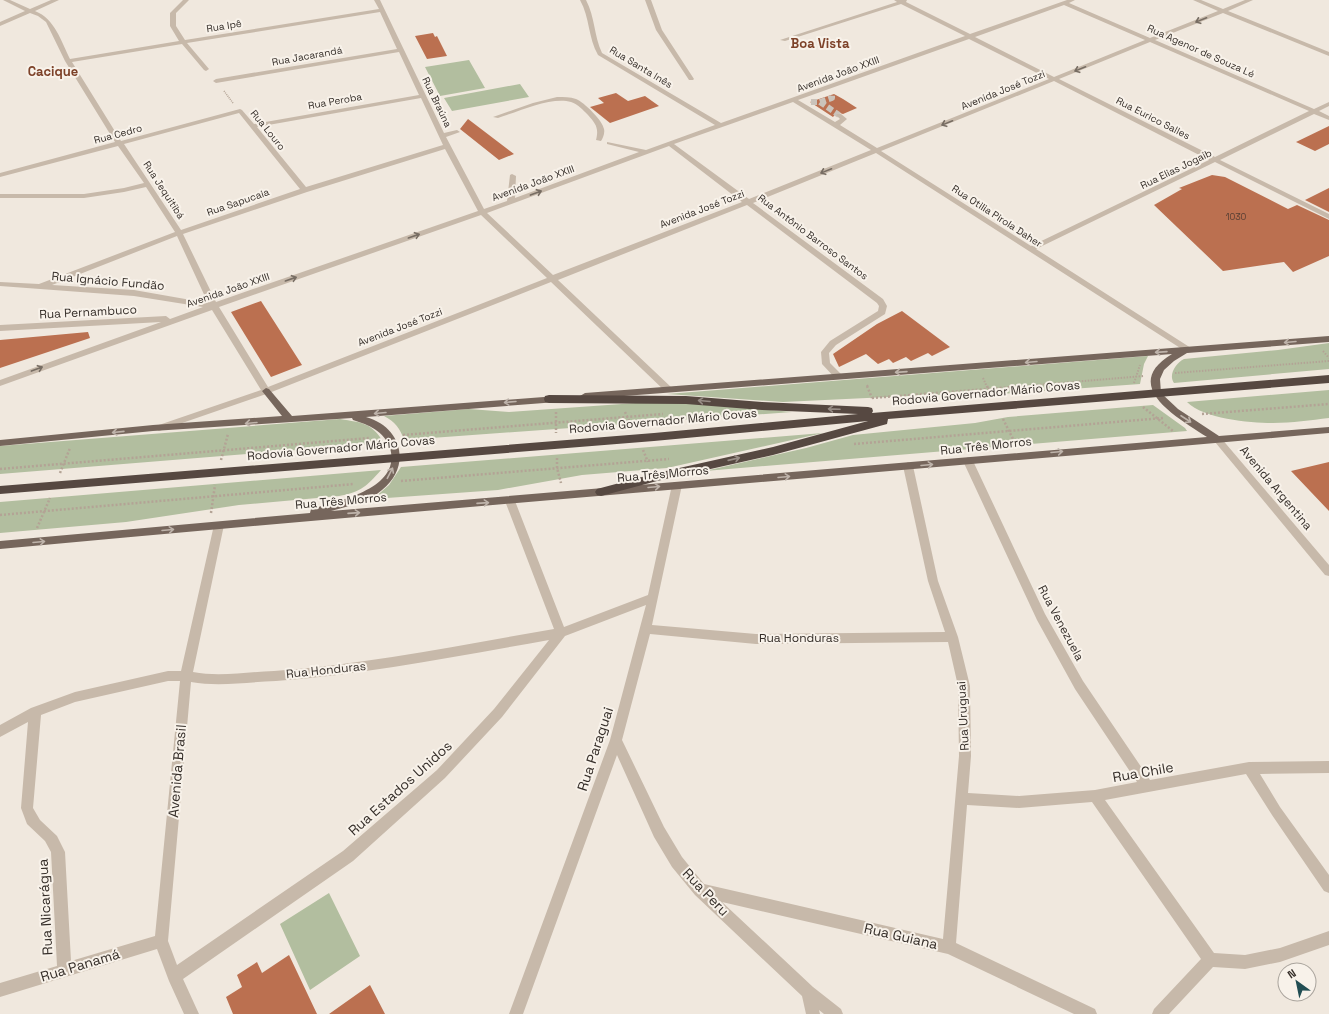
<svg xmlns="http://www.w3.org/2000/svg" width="1329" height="1014" viewBox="0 0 1329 1014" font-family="'Space Grotesk',sans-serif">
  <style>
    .green { fill: #b2be9f }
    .building { fill: #bb7050 }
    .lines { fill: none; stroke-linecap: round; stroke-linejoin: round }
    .minor-tunnel { stroke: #cbc3ba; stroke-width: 6; stroke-dasharray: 6 3; stroke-linecap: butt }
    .path-far2 { stroke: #b3a395; stroke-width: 1.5; stroke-dasharray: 1 1; stroke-linecap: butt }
    .path-far1 { stroke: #b3a395; stroke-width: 2; stroke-dasharray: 1.5 1.5; stroke-linecap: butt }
    .path { stroke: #b3a395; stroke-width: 2.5; stroke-dasharray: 2 2; stroke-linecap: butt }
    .minor { fill: #c7b9aa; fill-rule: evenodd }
    .major { fill: #76665c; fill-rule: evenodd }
    .highway { fill: #564841; fill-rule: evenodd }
    .oneway { stroke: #776d63 }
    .oneway2 { stroke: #beb3aa }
    .oneway3 { stroke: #978c85 }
    .labels { text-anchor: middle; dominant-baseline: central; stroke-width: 4; stroke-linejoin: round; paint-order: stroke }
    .far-number-label { font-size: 9px; fill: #563e33 }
    .far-street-label { font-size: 10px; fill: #352e29; stroke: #f8f2ea }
    .street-label { font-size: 12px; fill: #352e29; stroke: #f8f2ea }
    .far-district-label { font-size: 13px; font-weight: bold; fill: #7d4229; stroke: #f8f2ea }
    .near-street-label { font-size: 14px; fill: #352e29; stroke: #f8f2ea }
  </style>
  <rect width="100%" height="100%" fill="#f0e8de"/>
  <path class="green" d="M 469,60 L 485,88 L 440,96 L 425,67 Z
    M 520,84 L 529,97 L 452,111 L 444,98 Z
    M 1329,343 L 1329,369 L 1174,383 C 1168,375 1176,363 1184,359 L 1278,350 Z
    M 1148,356 L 1144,364 L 1140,384 L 1001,394 L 930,395 L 783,402 L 667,394 Z
    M 1329,390 L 1329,418 C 1311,420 1292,423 1273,423 C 1250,423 1204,419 1187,402 Z
    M 650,402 L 679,402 L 792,412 L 404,440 C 400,428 395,422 384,416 L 469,409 L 509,412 Z
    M 1153,405 L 1185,428 L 1187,431 L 705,471 L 806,448 L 853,435 L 975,423 L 1008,417 Z
    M 340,419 C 363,423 371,422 384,443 L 0,474 L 0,446 Z
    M 823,433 L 667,468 L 582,475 L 498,490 L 373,499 L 389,485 L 401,467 Z
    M 381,470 C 367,486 361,492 339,496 L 239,505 L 126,522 L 0,533 L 0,502 Z
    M 329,893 L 360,956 L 310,990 L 280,924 Z"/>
  <path class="building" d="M 433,33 L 435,37 L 437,36 L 447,56 L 427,59 L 415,36 Z
    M 616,93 L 628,101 L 645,96 L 659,106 L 610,123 L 590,107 L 604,103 L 598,98 Z
    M 834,94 L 843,99 L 857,108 L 843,114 L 837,112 L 833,117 L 810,102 Z
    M 468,119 L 514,154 L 499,160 L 460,129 Z
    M 1329,126 L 1329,144 L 1315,151 L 1296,142 Z
    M 1212,175 L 1225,177 L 1288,209 L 1297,205 L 1329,220 L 1329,256 L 1293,272 L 1284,262 L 1223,271 L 1154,205 L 1182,189 L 1179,188 Z
    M 1329,188 L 1329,212 L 1305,200 Z
    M 261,301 L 302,365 L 271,377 L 231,312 Z
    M 902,311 L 950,347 L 932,356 L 928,353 L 911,361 L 906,357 L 893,363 L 889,359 L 878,364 L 866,354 L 839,367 L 833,354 L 877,324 Z
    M 88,332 L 90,338 L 0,368 L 0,340 Z
    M 1329,462 L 1329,511 L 1291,471 Z
    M 289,955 L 317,1014 L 233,1014 L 226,997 L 242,987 L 237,975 L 257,962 L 262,973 Z
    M 370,985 L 385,1014 L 329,1014 Z"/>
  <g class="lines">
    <path class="minor-tunnel" d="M 811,102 L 820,102 L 832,98 L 832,94
      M 820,102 L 839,115"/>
    <path class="path-far2" d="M 224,91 L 233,103"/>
    <path class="path-far1" d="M 1323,351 L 1329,358
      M 1175,373 L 1329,361
      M 983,378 L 987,387
      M 1134,383 L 1140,365
      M 867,385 L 868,387
      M 1013,387 L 1144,376"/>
    <path class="path" d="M 867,386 L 872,398
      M 987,386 L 991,395
      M 872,398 L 1025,386
      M 1143,407 L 1173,431
      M 556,412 L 556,433
      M 625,412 L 632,427
      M 1202,414 L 1329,404
      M 1003,419 L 1016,445
      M 403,435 L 663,414
      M 854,444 L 1163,418
      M 643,450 L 648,462
      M 557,458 L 557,468 L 561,483
      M 221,460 L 228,434
      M 0,469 L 370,438
      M 60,473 L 70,448
      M 401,481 L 669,459
      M 211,513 L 215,485
      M 0,515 L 354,484
      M 37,528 L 50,498"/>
    <path class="minor" d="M 3,0 L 10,0 L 30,9 L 51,0 L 59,0 L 35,11 C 55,19 61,41 70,59 L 179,41 L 170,26 L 170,13 L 183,0 L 189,0 L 176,13 L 176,26 L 185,40 L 379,9 L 374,0 L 380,0 L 444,133 L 457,130 L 460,132 L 446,137 L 484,209 L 507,201 L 510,175 L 512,174 L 516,176 L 515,198 L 639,152 L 607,144 L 607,142 L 646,150 L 715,125 L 598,55 C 588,38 590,18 580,0 L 586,0 C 595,17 594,36 602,53 L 721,123 L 965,36 L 901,4 L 785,41 L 780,40 L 897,2 L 894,0 L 907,0 L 906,2 L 970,34 L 1067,0 L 1075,0 L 1069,3 L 1150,38 L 1218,11 L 1193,0 L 1201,0 L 1223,9 L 1245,0 L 1253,0 L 1228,11 L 1329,52 L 1329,56 L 1223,13 L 1155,40 L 1314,109 L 1329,102 L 1329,106 L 1319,111 L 1329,116 L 1329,120 L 1314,114 L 1220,160 L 1329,214 L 1329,219 L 1215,162 L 1036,249 L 1191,348 L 1192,350 L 1188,353 L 876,153 L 753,203 L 883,299 L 887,306 L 885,314 L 836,345 L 829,353 L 830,363 L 842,375 L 843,377 L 842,379 L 836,379 L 822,364 L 821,352 L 830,341 L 878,311 L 879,306 L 877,303 L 747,205 L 558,280 L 672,388 L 673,390 L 672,392 L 666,392 L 551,282 L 269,393 L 159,431 L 154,428 L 156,426 L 261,390 L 212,310 L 0,386 L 0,380 L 161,322 L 0,331 L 0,325 L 166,316 L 170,319 L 203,307 L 134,296 L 0,286 L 0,282 L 39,284 L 175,232 L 146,187 L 124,192 L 84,198 L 0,198 L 0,194 L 84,194 L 124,188 L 144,183 L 118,146 L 0,177 L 0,173 L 115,142 L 65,61 L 46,22 L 38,16 L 30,13 L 0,26 L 0,22 L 25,11 ZM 1064,5 L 1145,40 L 1054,77 L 975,37 ZM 380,12 L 397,49 L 216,79 L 213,81 L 216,83 L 399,52 L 419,95 L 254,124 L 242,110 L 240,109 L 121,141 L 72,62 L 182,44 L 204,70 L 206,71 L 209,69 L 187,43 ZM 969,39 L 1049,79 L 877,148 L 840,125 L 847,119 L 841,114 L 837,114 L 836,115 L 840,119 L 835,122 L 798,100 ZM 1150,42 L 1309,111 L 1215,157 L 1059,79 ZM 1054,81 L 1209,160 L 1031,246 L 881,151 ZM 421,98 L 443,145 L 306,187 L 257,127 ZM 793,102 L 871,150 L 749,199 L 674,144 ZM 239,113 L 300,189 L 181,230 L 124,144 ZM 669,146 L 742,202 L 553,275 L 487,213 ZM 445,149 L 478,211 L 216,302 L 183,234 L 307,192 ZM 481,215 L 547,278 L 268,387 L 219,307 ZM 177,236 L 208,303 L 134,290 L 52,285 Z
      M 645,0 L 651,0 L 662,30 L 694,79 L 693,80 L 689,80 L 656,30 Z
      M 557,97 C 564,97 570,97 576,99 C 584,102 603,121 604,129 C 605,133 603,138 601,141 L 596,140 C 599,128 596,124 588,115 C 583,110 578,104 571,102 C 552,96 517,112 498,118 L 493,117 L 533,103 Z
      M 1218,437 L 1221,438 L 1329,565 L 1329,576 L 1325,575 L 1215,442 L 1213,440 L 1215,438 Z
      M 968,457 L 973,461 L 1045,614 L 1083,681 L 1150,780 L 1249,762 L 1329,761 L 1329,773 L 1260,774 L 1280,807 L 1329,875 L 1329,893 L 1324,891 L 1272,815 L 1246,774 L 1105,800 L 1214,953 L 1245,955 L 1280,948 L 1329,931 L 1329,945 L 1280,962 L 1245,969 L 1213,967 L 1169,1014 L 1152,1014 L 1154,1009 L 1201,959 L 1092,802 L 1019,808 L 967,805 L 956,943 L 1095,1009 L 1097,1014 L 1074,1014 L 948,954 L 722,902 L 813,987 L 841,1009 L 843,1014 L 824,1014 L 819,1010 L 820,1014 L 806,1014 L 802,996 L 695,895 L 672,867 L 654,837 L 617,755 L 523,1014 L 509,1014 L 610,740 L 646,605 L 565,636 L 502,717 L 445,778 L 353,861 L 183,979 L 199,1014 L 184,1014 L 169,981 L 157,949 L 0,997 L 0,983 L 57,966 L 51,852 L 45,841 L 27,824 L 21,808 L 28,722 L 0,737 L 0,725 L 31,708 L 75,692 L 168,671 L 181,671 L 214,525 L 215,522 L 223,522 L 224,525 L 193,672 C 219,677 247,672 274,671 C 368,664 461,645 554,629 L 505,501 L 506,498 L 514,498 L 515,501 L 564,627 L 648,595 L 672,485 L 674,482 L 680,482 L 682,485 L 652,625 L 756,634 L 945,632 L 928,581 L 903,466 L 908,462 L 913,466 L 938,581 L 958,637 L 970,686 L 971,756 L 968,793 L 1019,796 L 1095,790 L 1137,782 L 1075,689 L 1037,620 L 963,461 ZM 650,634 L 756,644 L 948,642 L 958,686 L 959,756 L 943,939 L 704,884 L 682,857 L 664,827 L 622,740 ZM 549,640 L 494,709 L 437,770 L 343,851 L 177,965 L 168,941 L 191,682 C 219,687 248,682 276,681 C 368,674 458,656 549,640 ZM 168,681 L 180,681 L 155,936 L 71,961 L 65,852 L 57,836 L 40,820 L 33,808 L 41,715 L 75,702 Z"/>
    <path class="major" d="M 1329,336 L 1329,342 L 1187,353 L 1174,361 L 1164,370 L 1160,379 L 1161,393 L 1178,409 L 1219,436 L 1329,427 L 1329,433 C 886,472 443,508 0,549 L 0,541 L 310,513 L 311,509 C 337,501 402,489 390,448 C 384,431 369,425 353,420 L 352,418 L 153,431 L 0,446 L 0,440 L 153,425 L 282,416 L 262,391 L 266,388 L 269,389 L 292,416 L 557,396 L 562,399 L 557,402 L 366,417 C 402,427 412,466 382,490 C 368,502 349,506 331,511 L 1207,437 C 1178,418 1119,386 1172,354 L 585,399 L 580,396 L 585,393 Z"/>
    <path class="highway" d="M 1329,375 L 1329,383 L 888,419 L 887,424 L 773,455 L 657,481 L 601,496 L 597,495 L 595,492 L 597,489 L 657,473 L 773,447 L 868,421 L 654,441 L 0,494 L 0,486 L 654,433 L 858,414 L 762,410 L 686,404 L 549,403 L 545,402 L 544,399 L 545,396 L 549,395 L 686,396 L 762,402 L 868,407 L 872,408 L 873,411 L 872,413 Z"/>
  </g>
  <defs><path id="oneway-shaft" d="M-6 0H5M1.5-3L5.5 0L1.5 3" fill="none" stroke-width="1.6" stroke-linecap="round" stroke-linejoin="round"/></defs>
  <g class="oneway">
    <use href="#oneway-shaft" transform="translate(1201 20) rotate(158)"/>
    <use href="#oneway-shaft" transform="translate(1080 69) rotate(158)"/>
    <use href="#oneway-shaft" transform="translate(947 123) rotate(158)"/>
    <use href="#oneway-shaft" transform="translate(826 171) rotate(158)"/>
    <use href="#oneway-shaft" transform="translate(536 193) rotate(-20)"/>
    <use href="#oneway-shaft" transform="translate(414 236) rotate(-19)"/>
    <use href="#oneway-shaft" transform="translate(291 279) rotate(-19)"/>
    <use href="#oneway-shaft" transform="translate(37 369) rotate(-20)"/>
  </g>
  <g class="oneway2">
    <use href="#oneway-shaft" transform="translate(1290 342) rotate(175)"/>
    <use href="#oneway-shaft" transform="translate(1161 352) rotate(176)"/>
    <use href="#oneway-shaft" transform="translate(1031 362) rotate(175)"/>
    <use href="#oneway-shaft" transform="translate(901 372) rotate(176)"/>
    <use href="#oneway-shaft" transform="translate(510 402) rotate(175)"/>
    <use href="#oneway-shaft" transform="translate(380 413) rotate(175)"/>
    <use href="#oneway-shaft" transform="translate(1186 419) rotate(33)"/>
    <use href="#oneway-shaft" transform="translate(251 423) rotate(175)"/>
    <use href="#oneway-shaft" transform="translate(118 432) rotate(174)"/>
    <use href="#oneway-shaft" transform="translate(1057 452) rotate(-5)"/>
    <use href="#oneway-shaft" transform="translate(927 465) rotate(-5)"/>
    <use href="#oneway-shaft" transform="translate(390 473) rotate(-63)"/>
    <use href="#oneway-shaft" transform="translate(784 477) rotate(-5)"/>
    <use href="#oneway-shaft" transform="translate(654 487) rotate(-5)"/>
    <use href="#oneway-shaft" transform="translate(483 503) rotate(-4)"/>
    <use href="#oneway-shaft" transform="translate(354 513) rotate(-4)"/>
    <use href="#oneway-shaft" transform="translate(168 530) rotate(-5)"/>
    <use href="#oneway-shaft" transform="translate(39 542) rotate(-5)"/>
  </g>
  <g class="oneway3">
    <use href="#oneway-shaft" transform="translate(704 401) rotate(-175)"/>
    <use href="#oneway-shaft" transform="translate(834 409) rotate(-178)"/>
    <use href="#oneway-shaft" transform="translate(734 459) rotate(-13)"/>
  </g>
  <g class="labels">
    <g class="far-number-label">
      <text x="1236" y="217">1030</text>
    </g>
    <g class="far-street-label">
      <text transform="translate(224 26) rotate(-9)">Rua Ipê</text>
      <text transform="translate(1201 51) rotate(24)">Rua Agenor de Souza Lé</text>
      <text transform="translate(307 56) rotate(-10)">Rua Jacarandá</text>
      <text transform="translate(641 67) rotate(31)">Rua Santa Inês</text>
      <text transform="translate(838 74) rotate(-20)">Avenida João XXIII</text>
      <text transform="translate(1003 90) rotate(-22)">Avenida José Tozzi</text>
      <text transform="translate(335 101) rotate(-10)">Rua Peroba</text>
      <text transform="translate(437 102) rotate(64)">Rua Braúna</text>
      <text transform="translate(1153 118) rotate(27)">Rua Eurico Salles</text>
      <text transform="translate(268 130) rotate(51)">Rua Louro</text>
      <text transform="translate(118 134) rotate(-15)">Rua Cedro</text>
      <text transform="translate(1176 169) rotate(-26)">Rua Elias Jogaib</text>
      <text transform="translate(533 183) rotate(-20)">Avenida João XXIII</text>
      <text transform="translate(164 190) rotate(57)">Rua Jequitibá</text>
      <text transform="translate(238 202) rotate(-19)">Rua Sapucaia</text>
      <text transform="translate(702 209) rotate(-21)">Avenida José Tozzi</text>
      <text transform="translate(997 216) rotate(33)">Rua Otilia Pirola Daher</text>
      <text transform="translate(813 237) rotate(37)">Rua Antônio Barroso Santos</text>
      <text transform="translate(228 290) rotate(-19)">Avenida João XXIII</text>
      <text transform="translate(400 327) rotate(-21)">Avenida José Tozzi</text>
    </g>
    <g class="street-label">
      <text transform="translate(108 281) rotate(5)">Rua Ignácio Fundão</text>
      <text transform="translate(88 312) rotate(-3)">Rua Pernambuco</text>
      <text transform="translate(986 393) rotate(-5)">Rodovia Governador Mário Covas</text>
      <text transform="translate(663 421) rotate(-5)">Rodovia Governador Mário Covas</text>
      <text transform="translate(986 446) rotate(-6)">Rua Três Morros</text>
      <text transform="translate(341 448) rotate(-5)">Rodovia Governador Mário Covas</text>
      <text transform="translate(663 474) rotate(-5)">Rua Três Morros</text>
      <text transform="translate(1276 488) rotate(50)">Avenida Argentina</text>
      <text transform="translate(341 501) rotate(-5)">Rua Três Morros</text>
      <text transform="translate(1061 623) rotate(62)">Rua Venezuela</text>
      <text x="799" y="638">Rua Honduras</text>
      <text transform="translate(326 670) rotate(-6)">Rua Honduras</text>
      <text transform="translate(963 716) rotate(-93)">Rua Uruguai</text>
    </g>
    <g class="far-district-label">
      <text x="820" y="43">Boa Vista</text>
      <text x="53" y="71">Cacique</text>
    </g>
    <g class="near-street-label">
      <text transform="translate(595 749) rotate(-72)">Rua Paraguai</text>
      <text transform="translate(177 771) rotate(-85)">Avenida Brasil</text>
      <text transform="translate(1143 772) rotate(-10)">Rua Chile</text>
      <text transform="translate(400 788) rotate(-42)">Rua Estados Unidos</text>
      <text transform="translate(706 892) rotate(46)">Rua Peru</text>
      <text transform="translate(45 907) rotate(-93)">Rua Nicarágua</text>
      <text transform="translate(901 936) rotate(13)">Rua Guiana</text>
      <text transform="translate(80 965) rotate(-17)">Rua Panamá</text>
    </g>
  </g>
  <g transform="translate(1297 982) rotate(327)"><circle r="19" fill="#f8f2ea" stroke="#aaa49d"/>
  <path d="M0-3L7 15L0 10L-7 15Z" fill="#224e53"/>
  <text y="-6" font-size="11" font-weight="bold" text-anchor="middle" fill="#352e29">N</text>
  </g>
</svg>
